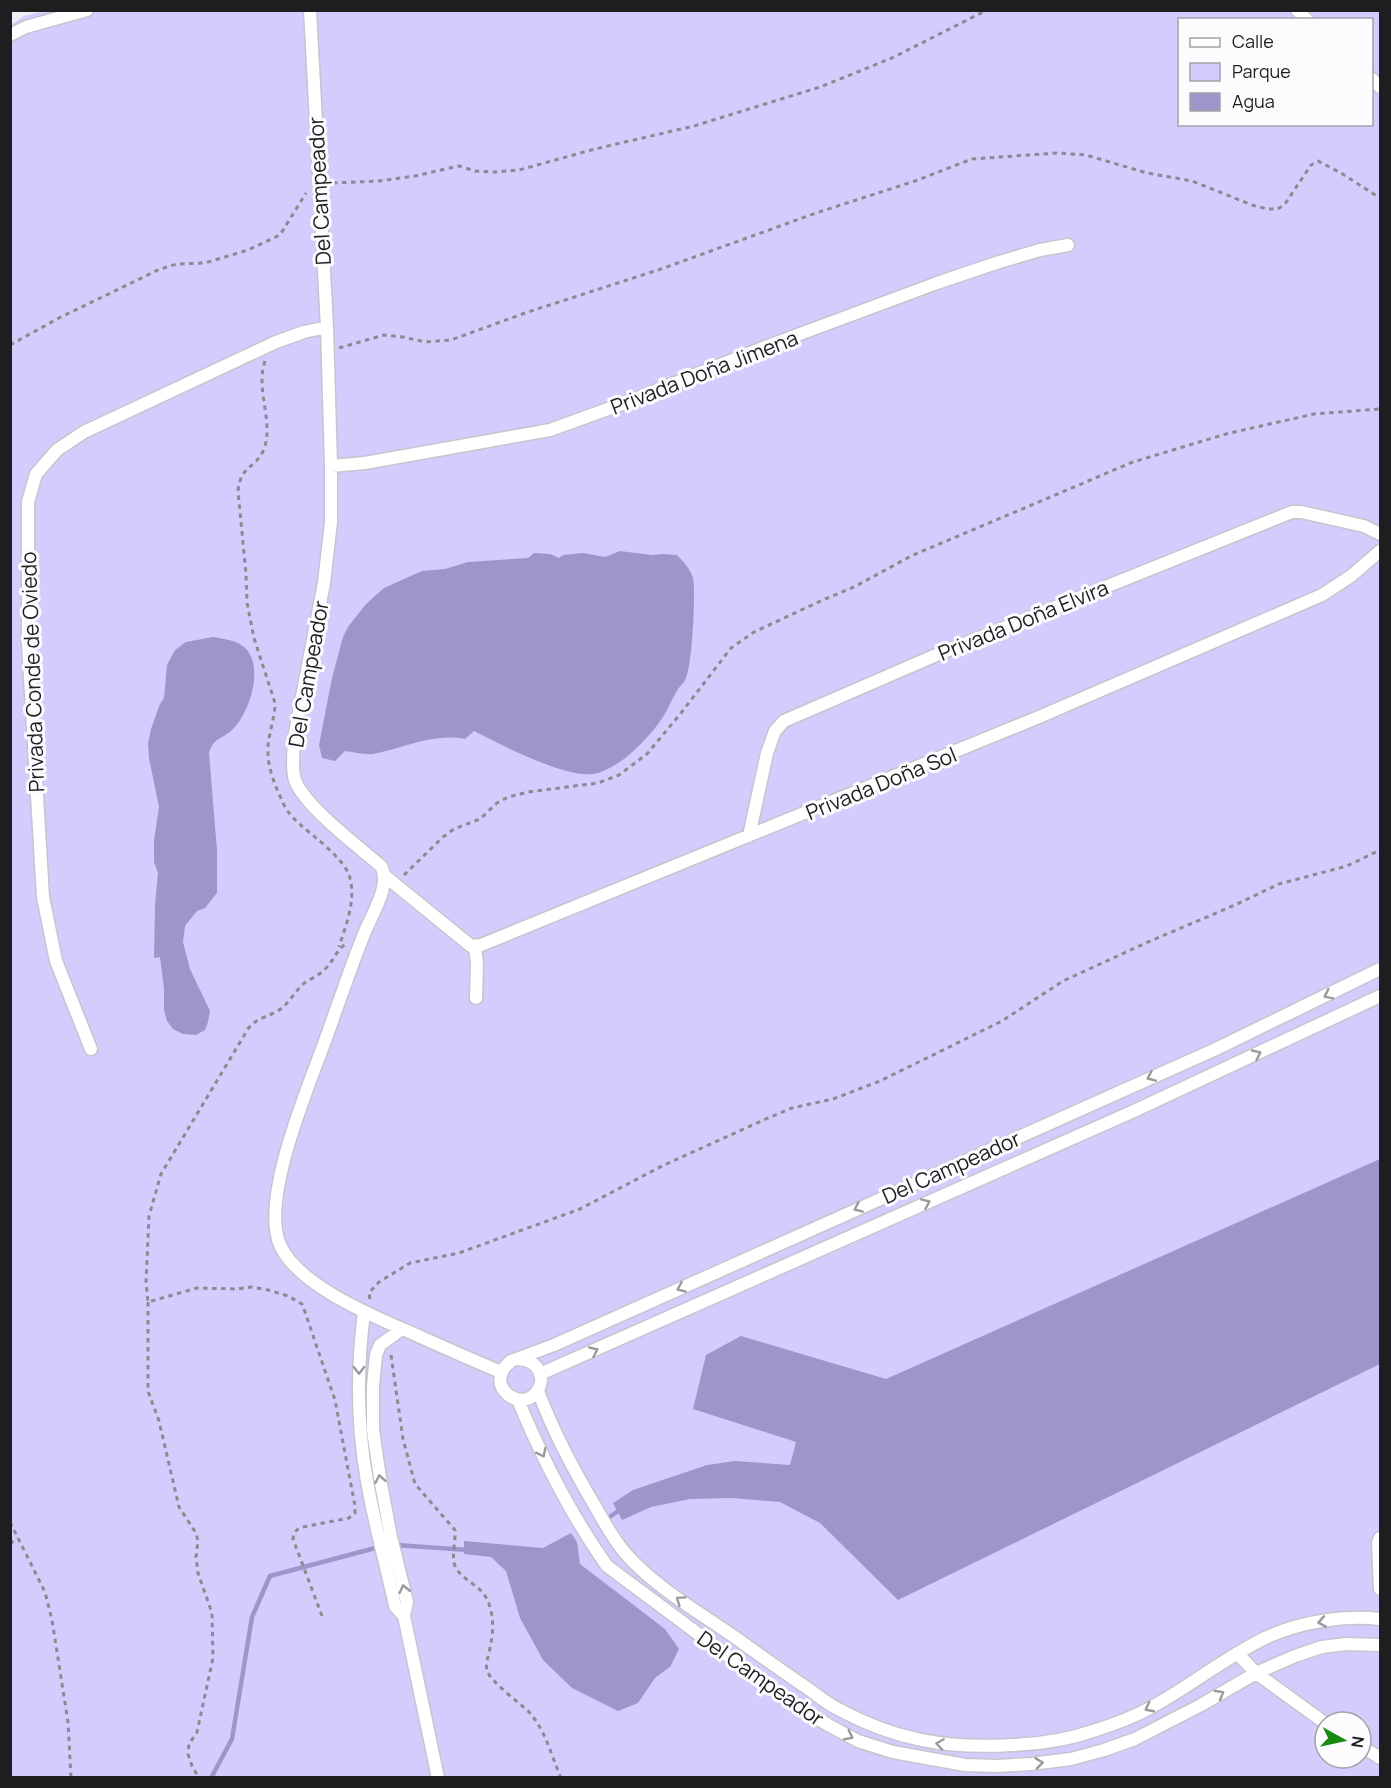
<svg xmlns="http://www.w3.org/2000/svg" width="1391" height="1788" viewBox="0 0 1391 1788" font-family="Manrope,sans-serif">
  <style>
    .green { fill: #d4ccfd; fill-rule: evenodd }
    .water { fill: #9f95cb }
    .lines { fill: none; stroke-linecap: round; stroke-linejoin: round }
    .stream { stroke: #9f95cb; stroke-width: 4.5 }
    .street-casing { stroke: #c6c5cd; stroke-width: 15 }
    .path { stroke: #8b8a90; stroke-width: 3; stroke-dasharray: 4.5 4.5; stroke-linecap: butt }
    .street { stroke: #fff; stroke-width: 12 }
    .oneway { stroke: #9a999b }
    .labels { text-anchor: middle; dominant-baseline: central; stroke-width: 6; stroke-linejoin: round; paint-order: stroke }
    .street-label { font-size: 21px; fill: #1e1d20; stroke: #fcfcff }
  </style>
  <rect width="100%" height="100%" fill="#efeef6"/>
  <path class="green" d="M 48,10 L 1380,11 L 1380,1777 L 11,1777 L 11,25 L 24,16 ZM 1180,20 L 1372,20 L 1372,124 L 1180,124 ZM 1325,1722 L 1361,1722 L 1361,1758 L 1325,1758 Z"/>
  <path class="water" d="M 620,551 L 652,555 L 662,554 L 677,555 C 684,562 690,569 693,578 C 696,592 692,665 686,678 C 685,682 681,685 678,689 C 672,698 669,708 663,717 C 650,737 622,766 598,773 C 571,782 500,744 474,731 L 465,739 C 433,733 405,748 373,754 C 365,755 354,752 345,751 L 335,761 L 322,758 L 319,745 L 332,678 L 343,637 L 348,627 L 366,604 L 384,588 L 422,571 L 445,569 L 468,562 L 528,558 L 534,553 L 550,554 L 559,558 L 563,555 L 583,553 L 605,557 Z
    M 213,637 C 224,639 236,640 244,647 C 265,665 250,711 234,728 C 223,740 214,736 209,753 L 217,850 L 217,893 L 205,908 L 197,911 L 185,926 L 183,942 L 190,969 L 210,1011 L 208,1022 L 205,1030 L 196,1035 L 183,1034 L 173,1029 L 167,1021 L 164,1010 L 164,989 L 160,957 L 154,958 L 155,905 L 158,873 L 154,862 L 154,840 L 159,807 L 149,758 L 148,743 L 151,729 L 160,704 L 164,698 L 167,665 L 175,650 L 186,642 Z
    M 1380,1159 L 1380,1364 L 898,1600 L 820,1523 L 780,1502 L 731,1498 L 690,1499 L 651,1507 L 622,1520 L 613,1503 L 633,1490 L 707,1465 L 735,1461 L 790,1465 L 796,1442 L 693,1409 L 706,1355 L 741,1336 L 886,1379 Z
    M 571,1533 L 577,1542 L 580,1564 L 665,1629 L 679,1649 L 670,1667 L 655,1678 L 638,1703 L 618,1711 L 572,1688 L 543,1660 L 520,1618 L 506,1571 L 491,1557 L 464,1554 L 464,1541 L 543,1548 Z"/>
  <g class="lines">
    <path class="stream" d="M 608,1518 L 621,1509
      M 396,1545 L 468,1550
      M 211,1778 L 232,1739 L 252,1617 L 270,1576 L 379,1547"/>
    <defs>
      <path id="street" d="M 310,10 L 327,327 L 331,466 L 331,522 L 324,583 L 294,738 C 294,751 291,768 295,780 C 304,806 360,848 381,866 C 392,884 371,916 364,934 C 350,969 338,1005 325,1041 C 308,1088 260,1199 280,1245 C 298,1286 375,1317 414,1334 C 443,1347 472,1360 501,1372
        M 1297,10 L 1307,20
        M 10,35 L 26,27 L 87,10
        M 1372,79 L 1380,87
        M 331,466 L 365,463 L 550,430 L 630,401 L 765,347 L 937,283 L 996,263 L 1040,250 L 1068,245
        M 749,836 L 767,753 L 775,731 L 784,721 L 934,656 L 1292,512 L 1301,512 L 1364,526 L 1380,534
        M 385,876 L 471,946 L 481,945 L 1039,717 L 1322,595 L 1351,576 L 1380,551
        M 475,947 L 477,963 L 476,998
        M 91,1049 L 56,961 L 43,897 L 28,643 L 28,502 L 36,474 L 57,450 L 84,432 L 276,342 L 304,332 L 327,327
        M 364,1312 C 357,1367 357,1426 367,1481 C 374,1523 386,1564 395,1606 L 404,1616
        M 402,1329 L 380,1345 L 376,1355 L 373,1386 L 373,1430 L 380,1478 L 391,1537 L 407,1602 L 404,1616 L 438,1778
        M 518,1359 C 528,1360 537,1363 540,1374 C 542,1378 541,1384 539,1388 C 525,1417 480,1386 511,1361 L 554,1345 L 1216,1049 L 1380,969
        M 540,1374 L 1134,1111 L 1380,996
        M 538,1391 C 553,1431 573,1469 595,1506 C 604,1522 613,1539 626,1554 C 656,1588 699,1612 736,1638 C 758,1654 781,1670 804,1686 C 815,1693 826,1703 838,1709 C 895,1740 947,1749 1012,1745 C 1039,1744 1067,1740 1093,1731 C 1112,1725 1132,1718 1150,1708 C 1189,1687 1224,1658 1265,1638 C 1299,1622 1343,1615 1380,1619
        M 518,1400 C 542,1458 571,1515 607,1566 L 788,1701 L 830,1726 L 858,1741 L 893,1752 L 965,1765 L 997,1766 L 1031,1764 L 1071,1759 L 1104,1750 L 1135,1739 L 1201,1705 L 1256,1673 L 1295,1656 L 1322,1647 L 1346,1644 L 1380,1645
        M 1380,1538 L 1378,1543 L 1380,1589
        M 1237,1653 L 1256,1673 L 1325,1723
        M 1361,1746 L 1380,1758"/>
    </defs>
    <use href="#street" class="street-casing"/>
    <path class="path" d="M 333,183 L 379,181 L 415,176 L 459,166 L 475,171 L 495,172 L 519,170 L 595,149 L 694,126 L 820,87 L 860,71 L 894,57 L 987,10
      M 10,345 L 59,318 L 160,269 L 177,264 L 205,263 L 248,250 L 280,235 L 306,193
      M 339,348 L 384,335 L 403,337 L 425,342 L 451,340 L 525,313 L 661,269 L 816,213 L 915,181 L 972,159 L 1057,153 L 1086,155 L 1147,173 L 1192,181 L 1252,205 L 1267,209 L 1278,209 L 1285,204 L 1311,165 L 1318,161 L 1341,173 L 1380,198
      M 265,361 C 255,389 274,421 264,449 C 256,469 241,464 238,491 L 246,574 L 247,603 L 254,638 L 275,703 C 275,720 267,736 268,753 C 268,770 277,790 284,805 C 292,820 304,827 316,838 C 326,846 345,863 349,875 C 357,898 346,925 339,947
      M 404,875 L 443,837 L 454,829 L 480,819 L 497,803 L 508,797 L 528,792 L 598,783 L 619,775 L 647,754 L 681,713 L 731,648 L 754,632 L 825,599 L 854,587 L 911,556 L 1133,462 L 1226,434 L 1314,414 L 1380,409
      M 370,1299 L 369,1293 L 379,1282 L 410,1263 L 459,1253 L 580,1209 L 662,1166 L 768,1118 L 792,1108 L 833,1099 L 880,1081 L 1002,1021 L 1063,981 L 1148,942 L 1235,905 L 1279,884 L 1347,866 L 1380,850
      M 148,1302 L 148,1391 L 159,1421 L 179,1507 L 196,1533 L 198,1541 L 196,1557 L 198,1573 L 212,1613 L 213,1658 L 197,1732 L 189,1744 L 188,1754 L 192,1766 L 199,1778
      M 391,1355 L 403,1439 L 415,1484 L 455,1530 C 456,1541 451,1556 455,1566 C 463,1583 484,1584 490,1607 C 494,1621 493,1634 490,1648 C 489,1654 485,1664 487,1670 C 489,1681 520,1703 529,1712 C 546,1731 551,1755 561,1778
      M 10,1522 L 45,1592 L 52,1620 L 68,1722 L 71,1778
      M 10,1544 L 17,1538
      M 322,1616 L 293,1539 C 294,1532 296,1529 303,1527 L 349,1518 L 355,1513 L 355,1506 L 335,1400 L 305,1312 L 302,1304 L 288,1296 L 268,1290 L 251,1287 L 237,1289 L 197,1288 L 148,1302 L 146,1282 L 149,1216 L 161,1174 L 248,1029 C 257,1016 272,1017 283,1007 C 290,1001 295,992 302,985 C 309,979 319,976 325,969 C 334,961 336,950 346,944"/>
    <use href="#street" class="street"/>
  </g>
  <defs><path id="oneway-chevron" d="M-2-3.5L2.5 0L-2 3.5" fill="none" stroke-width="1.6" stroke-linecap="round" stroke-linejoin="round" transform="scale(1.5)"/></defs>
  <g class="oneway">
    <use href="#oneway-chevron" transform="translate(1328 995) rotate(154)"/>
    <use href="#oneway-chevron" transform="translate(1257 1054) rotate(-25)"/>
    <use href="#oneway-chevron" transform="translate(1151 1077) rotate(156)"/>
    <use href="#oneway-chevron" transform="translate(926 1203) rotate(-24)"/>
    <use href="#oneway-chevron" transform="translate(858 1208) rotate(156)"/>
    <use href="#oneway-chevron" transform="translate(681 1288) rotate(156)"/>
    <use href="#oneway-chevron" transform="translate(594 1351) rotate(-24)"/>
    <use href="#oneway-chevron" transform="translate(359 1370) rotate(90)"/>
    <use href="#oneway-chevron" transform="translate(542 1453) rotate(63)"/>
    <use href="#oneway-chevron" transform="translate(380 1479) rotate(-100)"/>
    <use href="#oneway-chevron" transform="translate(404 1589) rotate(-103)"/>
    <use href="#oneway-chevron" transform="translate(680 1600) rotate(-145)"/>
    <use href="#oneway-chevron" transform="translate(1322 1622) rotate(170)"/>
    <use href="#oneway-chevron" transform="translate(1220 1694) rotate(-30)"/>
    <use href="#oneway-chevron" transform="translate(1149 1708) rotate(152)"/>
    <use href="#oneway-chevron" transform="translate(849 1736) rotate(27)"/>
    <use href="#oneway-chevron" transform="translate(940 1744) rotate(-172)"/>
    <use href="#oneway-chevron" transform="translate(1039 1763) rotate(-7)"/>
  </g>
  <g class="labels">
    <g class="street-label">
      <text transform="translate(319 191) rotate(-93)">Del Campeador</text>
      <text transform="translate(704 372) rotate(-21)">Privada Doña Jimena</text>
      <text transform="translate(1023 620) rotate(-22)">Privada Doña Elvira</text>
      <text transform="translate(32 672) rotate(-92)">Privada Conde de Oviedo</text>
      <text transform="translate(308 674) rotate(-80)">Del Campeador</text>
      <text transform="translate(881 783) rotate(-22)">Privada Doña Sol</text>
      <text transform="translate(951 1167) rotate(-24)">Del Campeador</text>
      <text transform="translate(761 1678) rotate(35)">Del Campeador</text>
    </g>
  </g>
  <rect width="1391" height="1788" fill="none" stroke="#1e1d20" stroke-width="24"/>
  <rect x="1178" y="18" width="195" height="108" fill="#fcfcff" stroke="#a3a3a6" stroke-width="1.5"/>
  <rect x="1190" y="38" width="30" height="9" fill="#ffffff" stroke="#a3a3a6" stroke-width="1.5"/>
  <text x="1232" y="48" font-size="18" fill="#1e1d20">Calle</text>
  <rect x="1190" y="63" width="30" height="18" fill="#d4ccfd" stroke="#a3a3a6" stroke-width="1.5"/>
  <text x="1232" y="78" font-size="18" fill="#1e1d20">Parque</text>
  <rect x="1190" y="93" width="30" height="18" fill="#9f95cb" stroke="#a3a3a6" stroke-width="1.5"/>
  <text x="1232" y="108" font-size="18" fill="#1e1d20">Agua</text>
  <g transform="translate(1343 1740) rotate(98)"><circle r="28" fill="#fcfcff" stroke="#a3a3a6" stroke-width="1.5"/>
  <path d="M0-4.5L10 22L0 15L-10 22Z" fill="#168b10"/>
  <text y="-9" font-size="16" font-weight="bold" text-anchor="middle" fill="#1e1d20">N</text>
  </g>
</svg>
